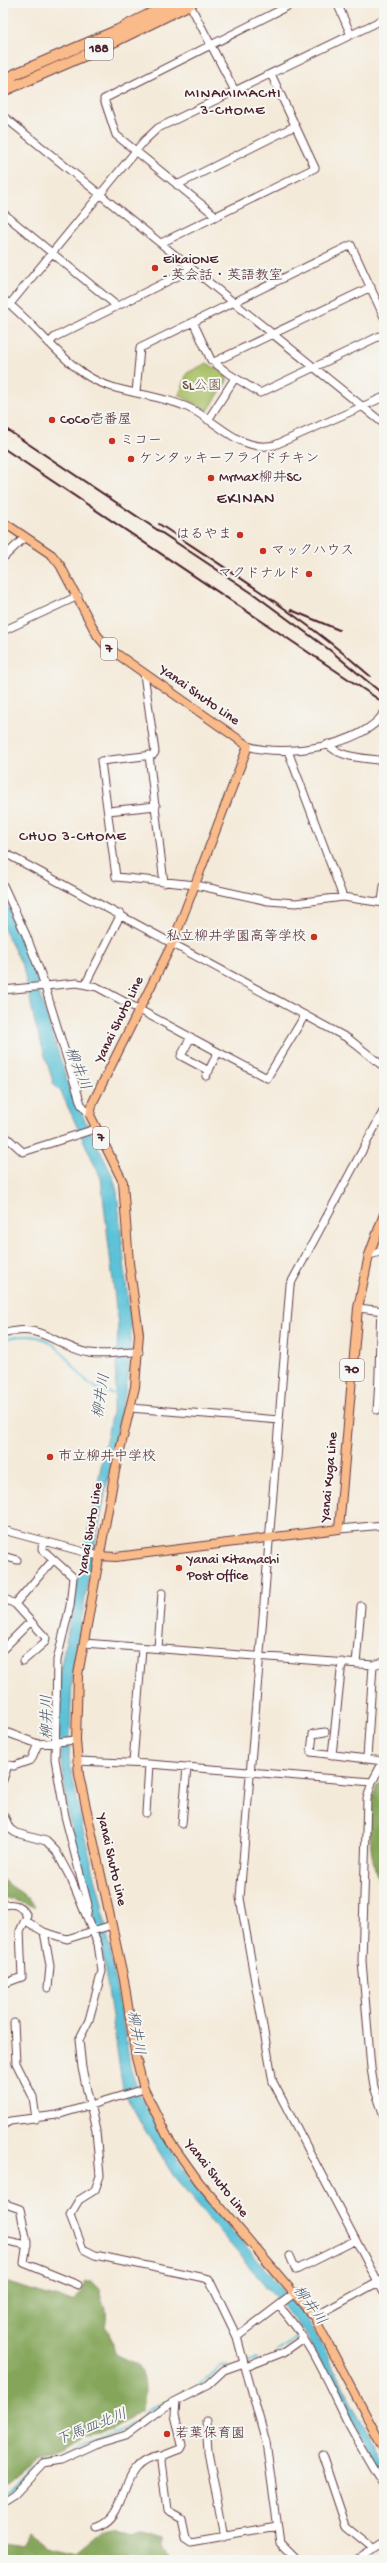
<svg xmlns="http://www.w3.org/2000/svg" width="387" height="2563" viewBox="0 0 387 2563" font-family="'Gochi Hand','Klee One',sans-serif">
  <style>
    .green { fill: #a7bf65; stroke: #786f48 }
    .forest { fill: #85a65a; stroke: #686242 }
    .water { fill: #5bc2d8; stroke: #527082 }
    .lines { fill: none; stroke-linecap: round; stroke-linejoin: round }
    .stream { stroke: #5bc2d8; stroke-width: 2 }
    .minor-casing { stroke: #643d45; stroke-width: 9 }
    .major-casing { stroke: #643d45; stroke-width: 10 }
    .highway-casing { stroke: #643d45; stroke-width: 12 }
    .minor { stroke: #fff; stroke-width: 7 }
    .major { stroke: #fabb8b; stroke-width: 8 }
    .highway { stroke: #fabb8b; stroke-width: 10 }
    .rail { stroke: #4a1f2b; stroke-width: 2 }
    .poi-dot { fill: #c8321e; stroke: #f6f6f2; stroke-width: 1.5 }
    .labels { text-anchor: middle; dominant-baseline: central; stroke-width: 4; stroke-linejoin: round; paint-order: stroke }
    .shield { fill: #f6f6f2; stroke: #7e6067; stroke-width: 1 }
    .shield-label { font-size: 13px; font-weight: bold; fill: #4a1f2b }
    .poi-label { font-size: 14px; fill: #4a1f2b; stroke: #f6f6f2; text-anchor: start }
    .park-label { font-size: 14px; fill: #664f3c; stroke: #f6f6f2 }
    .street-label { font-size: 14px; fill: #4a1f2b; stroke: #f6f6f2 }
    .neighbourhood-label { font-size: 15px; letter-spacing: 1px; fill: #4a1f2b; stroke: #f6f6f2 }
    .water-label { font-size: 15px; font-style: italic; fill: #505868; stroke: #f6f6f2 }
    .quarter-label { font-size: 16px; letter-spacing: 1px; fill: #4a1f2b; stroke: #f6f6f2 }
  </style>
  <rect width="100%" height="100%" fill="#f6f6f2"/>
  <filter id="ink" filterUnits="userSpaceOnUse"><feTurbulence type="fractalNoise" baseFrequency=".025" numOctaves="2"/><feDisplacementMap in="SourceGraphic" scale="8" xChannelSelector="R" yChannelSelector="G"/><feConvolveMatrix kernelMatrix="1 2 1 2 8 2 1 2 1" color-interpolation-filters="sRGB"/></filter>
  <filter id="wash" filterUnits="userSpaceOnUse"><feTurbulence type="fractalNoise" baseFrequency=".012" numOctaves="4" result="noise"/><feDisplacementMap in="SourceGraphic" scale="16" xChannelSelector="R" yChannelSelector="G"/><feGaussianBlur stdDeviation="0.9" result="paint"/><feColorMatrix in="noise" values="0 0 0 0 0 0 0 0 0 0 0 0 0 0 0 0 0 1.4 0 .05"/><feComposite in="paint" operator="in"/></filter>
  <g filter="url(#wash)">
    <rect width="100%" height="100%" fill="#f4ead9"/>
    <path class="green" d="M 207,363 L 226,375 L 227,381 L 208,411 L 179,395 L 187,373 Z"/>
    <path class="forest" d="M 384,1781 L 384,1895 C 369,1862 365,1820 377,1785 Z
      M 3,1880 C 12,1888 30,1896 35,1906 C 24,1906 15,1898 3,1898 Z
      M 3,2281 C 19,2286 62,2301 75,2300 L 83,2290 L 85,2281 L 91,2281 L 100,2289 C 100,2306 110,2306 105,2327 L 110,2331 L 115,2354 C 121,2358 132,2361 137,2365 C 148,2376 145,2396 143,2410 L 113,2429 L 83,2435 L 62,2448 L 36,2457 L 28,2468 L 3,2489 Z
      M 113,2529 L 133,2535 L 141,2532 L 162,2539 L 162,2548 L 172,2560 L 3,2560 L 3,2542 L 22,2545 L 30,2532 L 47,2546 L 76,2553 L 103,2531 Z"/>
    <path class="water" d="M 3,894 L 28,950 L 37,976 L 39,992 L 70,1090 L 113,1177 L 117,1192 L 131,1331 L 129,1372 L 89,1574 L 72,1679 L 69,1759 L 83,1830 L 101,1900 L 131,2070 L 139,2094 L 153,2119 L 192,2182 L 309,2321 L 358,2416 L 384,2459 L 384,2479 L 302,2329 L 177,2181 L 149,2137 L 123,2090 L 101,1943 L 68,1815 L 59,1737 L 60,1670 L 115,1397 L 118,1325 L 101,1178 L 61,1092 L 54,1085 L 35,1023 L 23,967 L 3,927 Z"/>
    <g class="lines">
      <path class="stream" d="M 3,1340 C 74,1318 63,1391 118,1394
        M 278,2351 L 300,2335
        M 247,2362 L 257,2359
        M 199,2386 L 221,2366 L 228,2365
        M 3,2496 L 10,2492 L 42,2458 L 65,2453 L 81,2443 L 121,2431 L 137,2422 L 149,2410 L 185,2392"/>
    </g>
  </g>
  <g filter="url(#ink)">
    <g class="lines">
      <defs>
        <path id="minor" d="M 189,3 L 235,91
          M 337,3 L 351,35
          M 3,116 L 384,424
          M 177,185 L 295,126
          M 3,213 L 117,306
          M 216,216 L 116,135 L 104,99 L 294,3
          M 161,243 L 315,168 L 271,74
          M 3,299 C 32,321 53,352 83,373 C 114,395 155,392 189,408 C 218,421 240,453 275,445 L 384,397
          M 10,304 L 144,141 L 158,128 L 384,19
          M 193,322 L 211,360 L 229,374 L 260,393 L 384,334
          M 49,343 L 55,337 L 184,273 L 190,268
          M 214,362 L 371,287
          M 136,393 L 140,348 L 351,245 L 384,317
          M 208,420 L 235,378
          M 3,558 L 25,537
          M 3,631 L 78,596
          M 144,674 L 155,752 L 153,755 L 101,761 L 116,877 L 196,885 L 268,901 L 296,903 L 343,897 L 384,903
          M 328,744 C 338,758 367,758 384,761
          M 248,746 C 283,758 363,746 384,713
          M 288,751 L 343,897
          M 149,755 L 164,883
          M 108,811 L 156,806
          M 3,852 L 349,1039 L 384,1067
          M 3,885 L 26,935 L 41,974 L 81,1104 L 90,1115
          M 382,902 L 384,886
          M 86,983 L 121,914
          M 3,990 L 77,983 L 97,987 L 218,1052 L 206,1076
          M 191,1037 L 181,1056 L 209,1071
          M 218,1052 L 267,1078 L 305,1015
          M 384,1110 L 290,1285 L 240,1898 L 273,2082 L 384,2294
          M 3,1134 L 23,1152 L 95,1129
          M 369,1255 L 384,1251
          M 358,1308 L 384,1311
          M 3,1334 C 41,1321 56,1347 89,1353 C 105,1356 122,1351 139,1352
          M 130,1408 L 279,1420
          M 377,1410 C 380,1377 379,1344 381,1311
          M 339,1529 L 384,1525
          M 3,1530 L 99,1556
          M 43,1541 L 42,1549 L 73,1577 L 70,1606 L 57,1660 L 55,1759 L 65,1816 L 88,1905 L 87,1914
          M 3,1556 L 17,1560
          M 3,1598 L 15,1604
          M 84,1643 L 373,1665 L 384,1662
          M 158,1648 L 162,1593
          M 3,1649 L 30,1622
          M 23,1661 L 45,1642 L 46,1638 L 15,1604 L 53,1560
          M 356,1664 L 361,1606
          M 3,1731 L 38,1744 L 76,1740
          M 325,1732 L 313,1734 L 311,1752 L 383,1761
          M 332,1755 L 342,1662
          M 367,1758 L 373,1665
          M 384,1760 L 372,1782 L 367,1799 L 362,1961 L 371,2068 L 374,2087 L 384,2116
          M 77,1761 L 149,1764 L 372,1782
          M 133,1763 L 142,1648
          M 3,1780 L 8,1765 L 14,1766 L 31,1760 L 38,1744
          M 146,1813 L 149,1764
          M 3,1814 L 10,1829 L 16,1833 L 46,1841 L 56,1851 L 71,1879 L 98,1944 L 102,1971 L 89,2020 L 79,2040 L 82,2068 L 96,2131 L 100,2176 L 95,2190 L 79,2200 L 70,2215 L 83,2249 L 95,2255 L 209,2279 L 237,2337 L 244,2363 L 224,2370 L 208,2385 L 164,2407 L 126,2435 L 96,2444 L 61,2460 L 44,2463 L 14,2495 L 3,2502
          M 182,1824 L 187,1767
          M 3,1906 C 13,1902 22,1906 27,1916 L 20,1931 L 22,1977 L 3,1984
          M 26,1921 L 44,1932 L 67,1939 L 112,1925
          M 44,1932 L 50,1966 L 48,1988
          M 14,2023 L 16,2063 L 33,2097 L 36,2119
          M 3,2125 L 10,2121 L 57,2115 L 144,2089
          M 3,2203 L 20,2209 L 27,2242 L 24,2263 L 78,2285
          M 3,2240 L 27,2245
          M 290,2256 L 296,2270 L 354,2241
          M 279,2306 C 310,2340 327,2382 347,2422 C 359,2444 371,2465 384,2486
          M 314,2317 L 384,2279
          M 237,2337 L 296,2292
          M 244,2363 L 266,2442 L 280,2543 L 297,2560
          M 246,2367 L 284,2352 L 304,2338
          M 176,2402 L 175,2415 L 182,2445 L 180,2449 L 162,2456 L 161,2462 L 167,2510 L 181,2518 L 185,2537 L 191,2541 L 277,2526
          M 206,2421 L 208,2451 L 224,2536
          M 322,2455 L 346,2526 L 374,2549
          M 97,2528 C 133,2516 114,2460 162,2456
          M 356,2560 L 384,2542"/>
        <path id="major" d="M 3,522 L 52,555 L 60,565 L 97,635 L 107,647 L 248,746 L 173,942 L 93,1102 L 90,1115 L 123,1182 L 129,1263 L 139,1334 L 135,1387 L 115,1471 L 78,1675 L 76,1740 L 79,1775 L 124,1980 L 136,2058 L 144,2089 L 169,2140 L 199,2182 L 314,2317 L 384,2449
          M 99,1556 L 116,1557 L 339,1529 L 358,1308 L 369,1255 L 384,1214"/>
        <path id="highway" d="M 3,84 L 15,74 L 118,30 L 172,3
          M 3,91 L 97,50 L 192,3"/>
      </defs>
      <use href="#minor" class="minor-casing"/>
      <use href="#major" class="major-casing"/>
      <use href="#highway" class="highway-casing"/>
      <use href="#minor" class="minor"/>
      <use href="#major" class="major"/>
      <use href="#highway" class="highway"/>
      <path class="rail" d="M 3,427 L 255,595 L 331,651 L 384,695
        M 3,448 L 384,703
        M 159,524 C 231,572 305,618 370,676
        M 291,610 L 339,630"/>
    </g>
  </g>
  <g class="poi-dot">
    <circle cx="155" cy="268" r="4"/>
    <circle cx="52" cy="420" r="4"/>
    <circle cx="112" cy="441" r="4"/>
    <circle cx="131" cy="459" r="4"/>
    <circle cx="211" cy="478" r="4"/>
    <circle cx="240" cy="535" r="4"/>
    <circle cx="263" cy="551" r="4"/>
    <circle cx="309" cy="574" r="4"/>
    <circle cx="314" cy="937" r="4"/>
    <circle cx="50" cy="1457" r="4"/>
    <circle cx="179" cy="1568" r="4"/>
    <circle cx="167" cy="2434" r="4"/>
  </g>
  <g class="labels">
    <g class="shield">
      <rect x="85" y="38" width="28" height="22" rx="3"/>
      <rect x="101" y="638" width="16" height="22" rx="3"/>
      <rect x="93" y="1127" width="16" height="22" rx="3"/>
      <rect x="340" y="1359" width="24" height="22" rx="3"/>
    </g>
    <g class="shield-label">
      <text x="99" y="49">188</text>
      <text x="109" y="649">7</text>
      <text x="101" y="1138">7</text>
      <text x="352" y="1370">70</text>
    </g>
    <g class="poi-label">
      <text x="163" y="260">EikaiONE<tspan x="163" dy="16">- 英会話・英語教室</tspan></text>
      <text x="60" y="420">CoCo壱番屋</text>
      <text x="120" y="441">ミコー</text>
      <text x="139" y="459">ケンタッキーフライドチキン</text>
      <text x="219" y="478">MrMax柳井SC</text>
      <text x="232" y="535" text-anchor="end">はるやま</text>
      <text x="271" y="551">マックハウス</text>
      <text x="301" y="574" text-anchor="end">マクドナルド</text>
      <text x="306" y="937" text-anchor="end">私立柳井学園高等学校</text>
      <text x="58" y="1457">市立柳井中学校</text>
      <text x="187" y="1560">Yanai Kitamachi<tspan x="187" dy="16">Post Office</tspan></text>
      <text x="175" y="2434">若葉保育園</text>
    </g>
    <g class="park-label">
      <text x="202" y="386">SL公園</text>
    </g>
    <g class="street-label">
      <text transform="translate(199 696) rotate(35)">Yanai Shuto Line</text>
      <text transform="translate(120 1020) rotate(-64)">Yanai Shuto Line</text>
      <text transform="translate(330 1477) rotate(-85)">Yanai Kuga Line</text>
      <text transform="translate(91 1529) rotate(-80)">Yanai Shuto Line</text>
      <text transform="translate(111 1860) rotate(77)">Yanai Shuto Line</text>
      <text transform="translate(216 2179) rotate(52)">Yanai Shuto Line</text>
    </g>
    <g class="neighbourhood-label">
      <text x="233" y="94">MINAMIMACHI<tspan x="233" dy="17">3-CHOME</tspan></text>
      <text x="73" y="837">CHUO 3-CHOME</text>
    </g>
    <g class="water-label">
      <text transform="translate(77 1069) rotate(68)">柳井川</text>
      <text transform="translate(102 1396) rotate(-81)">柳井川</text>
      <text transform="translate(48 1717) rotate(-90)">柳井川</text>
      <text transform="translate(135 2033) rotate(80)">柳井川</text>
      <text transform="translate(309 2306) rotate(54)">柳井川</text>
      <text transform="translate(92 2428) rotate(-22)">下馬皿北川</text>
    </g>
    <g class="quarter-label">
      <text x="246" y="500">EKINAN</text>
    </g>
  </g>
  <rect width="387" height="2563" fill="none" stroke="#f6f6f2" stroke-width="16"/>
</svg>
